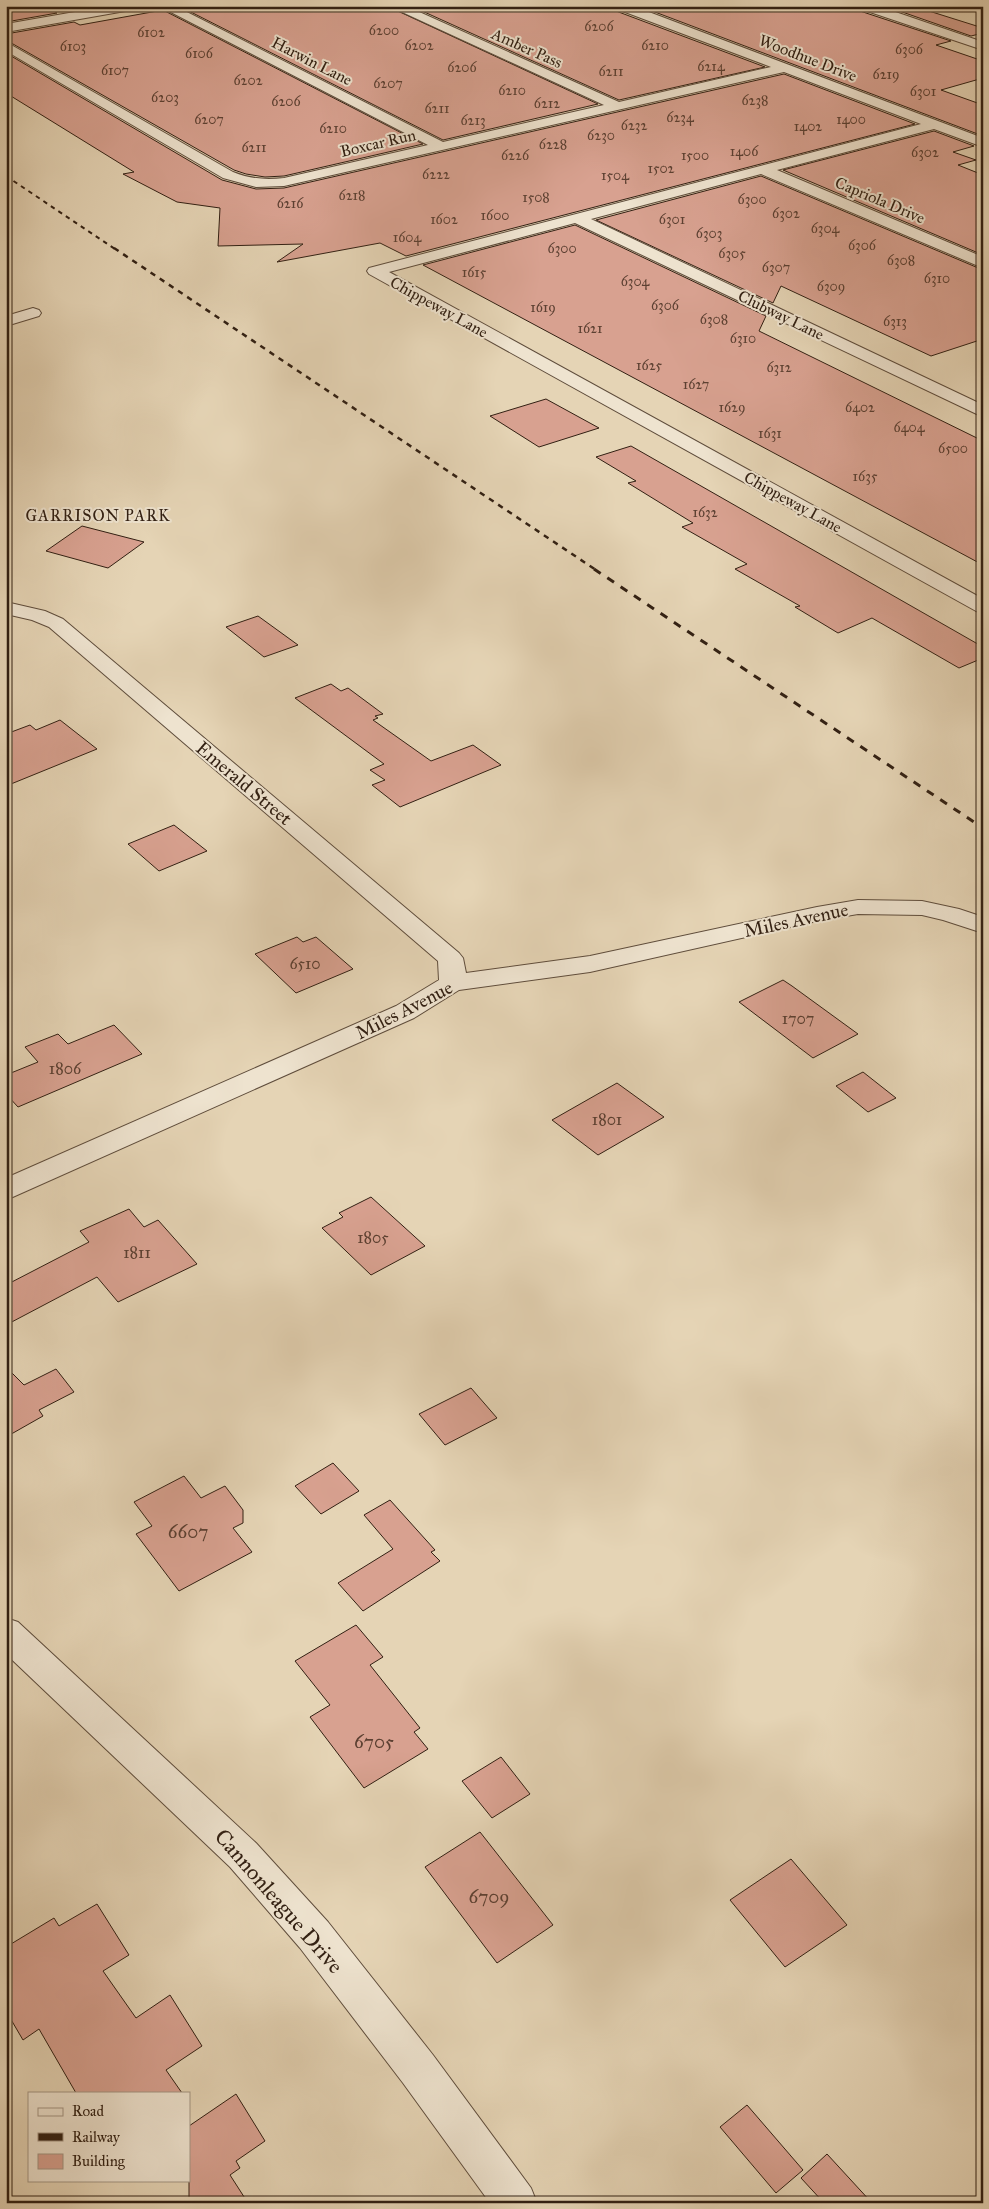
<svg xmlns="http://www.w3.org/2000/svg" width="989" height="2209" viewBox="0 0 989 2209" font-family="'IM FELL Great Primer',serif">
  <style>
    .building { fill: #d8a190; stroke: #322013 }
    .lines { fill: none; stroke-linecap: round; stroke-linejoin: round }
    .minor-casing { stroke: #5f4d3c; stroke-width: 2 }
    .minor { fill: #eee3cf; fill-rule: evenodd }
    .rail-far2 { stroke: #322013; stroke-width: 2; stroke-dasharray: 4.5 4.5; stroke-linecap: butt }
    .rail-far1 { stroke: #322013; stroke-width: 2.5; stroke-dasharray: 5.5 5.5; stroke-linecap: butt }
    .rail { stroke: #322013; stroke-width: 3; stroke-dasharray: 8 8; stroke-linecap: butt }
    .labels { text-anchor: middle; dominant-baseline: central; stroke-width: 4; stroke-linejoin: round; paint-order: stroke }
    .far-number-label { font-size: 14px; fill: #5c4032 }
    .far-street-label { font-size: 16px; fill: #322013; stroke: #eee3cf }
    .far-neighbourhood-label { font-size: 16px; letter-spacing: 1px; fill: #322013; stroke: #eee3cf }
    .number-label { font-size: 16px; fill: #5c4032 }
    .street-label { font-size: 19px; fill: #322013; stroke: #eee3cf }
    .near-number-label { font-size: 19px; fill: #5c4032 }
    .near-street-label { font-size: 22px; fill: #322013; stroke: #eee3cf }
  </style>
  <rect width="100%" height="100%" fill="#e5d4b5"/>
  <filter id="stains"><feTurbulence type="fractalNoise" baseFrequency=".004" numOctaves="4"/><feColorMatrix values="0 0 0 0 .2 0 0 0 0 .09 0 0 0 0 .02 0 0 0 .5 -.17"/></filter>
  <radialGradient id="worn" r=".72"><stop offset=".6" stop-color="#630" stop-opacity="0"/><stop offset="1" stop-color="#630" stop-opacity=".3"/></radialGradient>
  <path class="building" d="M 6,6 L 44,6 L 57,13 L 6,22 Z
    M 183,6 L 387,6 L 598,104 L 443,140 L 181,7 Z
    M 411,6 L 613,6 L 616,11 L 765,67 L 619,100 Z
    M 639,6 L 857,6 L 860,11 L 951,41 L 936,45 L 983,61 L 983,78 L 941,90 L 983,105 L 983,136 Z
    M 885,6 L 913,6 L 983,28 L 983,33 L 971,36 Z
    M 163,10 L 423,144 L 284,176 L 265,177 L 246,174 L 234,170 L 6,40 L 6,34 L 74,22 L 80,25 Z
    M 6,53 L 222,180 L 256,189 L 284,188 L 784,74 L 915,124 L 406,256 L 380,243 L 277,262 L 303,244 L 218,246 L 220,208 L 177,202 L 123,174 L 134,172 L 6,93 Z
    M 934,131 L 974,146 L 953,152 L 976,160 L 958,165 L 983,175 L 983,255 L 783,170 Z
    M 761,176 L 983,270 L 983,339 L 931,356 L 781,286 L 773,303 L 596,220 Z
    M 575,225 L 766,316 L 759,331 L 983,441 L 983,565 L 423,265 Z
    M 546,399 L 599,428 L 539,447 L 490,416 Z
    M 631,446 L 983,647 L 983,658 L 959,668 L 872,618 L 838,633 L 795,607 L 800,606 L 735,569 L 747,564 L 682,527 L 693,523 L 628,483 L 636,481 L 596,457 Z
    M 82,526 L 144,542 L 108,568 L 46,551 Z
    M 258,616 L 298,645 L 264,657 L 226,627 Z
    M 331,684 L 341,691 L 348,688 L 383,714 L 375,716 L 378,718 L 373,720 L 431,761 L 473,745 L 501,765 L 400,807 L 372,785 L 385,780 L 370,770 L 384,764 L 295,698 Z
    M 60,720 L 97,749 L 6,786 L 6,734 L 30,725 L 36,730 Z
    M 174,825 L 207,851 L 159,871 L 128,844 Z
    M 297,937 L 303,942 L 316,937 L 353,969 L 296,993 L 255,954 Z
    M 783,980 L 792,986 L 858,1034 L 813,1058 L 739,1002 Z
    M 114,1025 L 142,1054 L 18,1107 L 6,1094 L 6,1075 L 38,1062 L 25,1047 L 58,1034 L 68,1044 Z
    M 863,1072 L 896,1098 L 868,1112 L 836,1086 Z
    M 617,1083 L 664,1117 L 598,1155 L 552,1120 Z
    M 371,1197 L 425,1246 L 371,1275 L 322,1228 L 343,1217 L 339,1213 Z
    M 129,1209 L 144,1227 L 158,1220 L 197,1264 L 118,1302 L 97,1277 L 6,1325 L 6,1285 L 89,1242 L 80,1231 Z
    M 6,1367 L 24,1385 L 56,1369 L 74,1392 L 39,1410 L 43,1416 L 6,1437 Z
    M 471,1388 L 497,1418 L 445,1445 L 419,1414 Z
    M 333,1463 L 359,1491 L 321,1514 L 295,1486 Z
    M 184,1476 L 201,1498 L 225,1486 L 243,1510 L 243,1523 L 233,1528 L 252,1552 L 179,1591 L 136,1534 L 152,1526 L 134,1502 Z
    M 390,1500 L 435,1550 L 431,1552 L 440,1561 L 363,1611 L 338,1583 L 393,1549 L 364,1515 Z
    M 356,1625 L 383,1657 L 370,1665 L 420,1728 L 414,1732 L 428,1749 L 364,1788 L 310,1717 L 330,1705 L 295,1661 Z
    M 501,1757 L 530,1794 L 492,1818 L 462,1781 Z
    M 480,1832 L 553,1925 L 497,1963 L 425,1867 Z
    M 791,1859 L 847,1925 L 785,1967 L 730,1900 Z
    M 97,1904 L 129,1955 L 103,1971 L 136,2018 L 170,1995 L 202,2046 L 166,2070 L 182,2093 L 76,2093 L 39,2029 L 23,2040 L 6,2011 L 6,1947 L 54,1918 L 59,1926 Z
    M 236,2094 L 265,2141 L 236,2161 L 240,2168 L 230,2175 L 248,2203 L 189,2203 L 189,2126 Z
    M 747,2105 L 803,2170 L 776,2193 L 720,2127 Z
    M 827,2154 L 872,2203 L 824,2203 L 801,2178 Z"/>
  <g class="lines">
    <defs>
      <path id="minor" d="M 109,6 L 137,6 L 131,10 L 6,32 L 6,24 Z
        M 159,6 L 175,6 L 443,142 L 604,105 L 389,6 L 406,6 L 619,102 L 771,67 L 617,9 L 615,6 L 633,6 L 983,138 L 983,147 L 934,129 L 777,170 L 983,257 L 983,268 L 761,174 L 591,219 L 983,405 L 983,417 L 575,223 L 389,272 L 983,599 L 983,613 L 976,611 L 369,274 L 367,271 L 369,268 L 921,124 L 784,72 L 284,186 L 256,187 L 223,178 L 6,51 L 6,42 L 233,172 C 250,179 266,180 284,178 L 428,145 Z
        M 859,6 L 878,6 L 983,42 L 983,50 L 861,9 Z
        M 33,308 L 39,310 L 41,313 L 39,316 L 6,326 L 6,316 Z
        M 6,602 L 45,611 L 63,619 L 459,953 L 463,958 L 466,973 L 590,956 L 817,907 L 858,900 L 922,901 L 959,909 L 983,917 L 983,933 L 943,920 L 922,915 L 858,914 L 817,921 L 590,972 L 459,990 L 414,1018 L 6,1200 L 6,1178 L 396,1006 L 439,980 L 438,961 L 49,627 L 32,620 L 6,614 Z
        M 6,1618 L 18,1622 L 256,1843 L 328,1922 L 433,2055 L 531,2188 L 537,2203 L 490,2203 L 403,2083 L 300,1948 L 230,1867 L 6,1654 Z"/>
    </defs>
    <use href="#minor" class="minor-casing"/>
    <use href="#minor" class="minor"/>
    <path class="rail-far2" d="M 6,176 L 115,249"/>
    <path class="rail-far1" d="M 114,248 L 596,570"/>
    <path class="rail" d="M 594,569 L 983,828"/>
  </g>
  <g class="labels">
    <g class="far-number-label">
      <text x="599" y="26">6206</text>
      <text x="384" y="30">6200</text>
      <text x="151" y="32">6102</text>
      <text x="419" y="45">6202</text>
      <text x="655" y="45">6210</text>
      <text x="73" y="46">6103</text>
      <text x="909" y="49">6306</text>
      <text x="199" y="53">6106</text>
      <text x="711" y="66">6214</text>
      <text x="462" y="67">6206</text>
      <text x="115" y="70">6107</text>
      <text x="611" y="71">6211</text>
      <text x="886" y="74">6219</text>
      <text x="248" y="80">6202</text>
      <text x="388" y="83">6207</text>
      <text x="512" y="90">6210</text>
      <text x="923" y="91">6301</text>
      <text x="165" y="97">6203</text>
      <text x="755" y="100">6238</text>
      <text x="286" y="101">6206</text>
      <text x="547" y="103">6212</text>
      <text x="437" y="108">6211</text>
      <text x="680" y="117">6234</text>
      <text x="209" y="119">6207</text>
      <text x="851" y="119">1400</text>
      <text x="473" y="120">6213</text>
      <text x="634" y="125">6232</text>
      <text x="808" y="126">1402</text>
      <text x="333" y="128">6210</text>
      <text x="601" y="135">6230</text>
      <text x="553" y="144">6228</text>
      <text x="254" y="147">6211</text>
      <text x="744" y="151">1406</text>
      <text x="925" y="152">6302</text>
      <text x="515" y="155">6226</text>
      <text x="695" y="155">1500</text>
      <text x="661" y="168">1502</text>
      <text x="436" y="174">6222</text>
      <text x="615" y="175">1504</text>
      <text x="352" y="195">6218</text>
      <text x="536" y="197">1508</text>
      <text x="752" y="199">6300</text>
      <text x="290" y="203">6216</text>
      <text x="786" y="213">6302</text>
      <text x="495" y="215">1600</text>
      <text x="444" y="219">1602</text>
      <text x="672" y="219">6301</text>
      <text x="825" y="228">6304</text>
      <text x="709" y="233">6303</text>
      <text x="407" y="237">1604</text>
      <text x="862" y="245">6306</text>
      <text x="562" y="248">6300</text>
      <text x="732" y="253">6305</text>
      <text x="901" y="260">6308</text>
      <text x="776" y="267">6307</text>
      <text x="474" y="272">1615</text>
      <text x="937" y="278">6310</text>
      <text x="635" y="281">6304</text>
      <text x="831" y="286">6309</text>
      <text x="665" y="305">6306</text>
      <text x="543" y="307">1619</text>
      <text x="714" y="319">6308</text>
      <text x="895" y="321">6313</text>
      <text x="590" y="328">1621</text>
      <text x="743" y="338">6310</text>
      <text x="649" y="365">1625</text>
      <text x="779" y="367">6312</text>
      <text x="696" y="384">1627</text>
      <text x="732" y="407">1629</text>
      <text x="860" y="407">6402</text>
      <text x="909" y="427">6404</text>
      <text x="770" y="433">1631</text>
      <text x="953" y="448">6500</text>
      <text x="865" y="476">1635</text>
      <text x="705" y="512">1632</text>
    </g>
    <g class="far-street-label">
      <text transform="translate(527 48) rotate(24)">Amber Pass</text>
      <text transform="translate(808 58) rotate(21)">Woodhue Drive</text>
      <text transform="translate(312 61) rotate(27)">Harwin Lane</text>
      <text transform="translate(378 143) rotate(-13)">Boxcar Run</text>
      <text transform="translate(880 200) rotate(23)">Capriola Drive</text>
      <text transform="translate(439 307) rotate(29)">Chippeway Lane</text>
      <text transform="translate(781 315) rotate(26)">Clubway Lane</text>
      <text transform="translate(793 502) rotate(29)">Chippeway Lane</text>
    </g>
    <g class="far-neighbourhood-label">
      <text x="98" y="515">GARRISON PARK</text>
    </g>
    <g class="number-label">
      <text x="305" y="963">6510</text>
      <text x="798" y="1018">1707</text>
      <text x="65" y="1068">1806</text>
      <text x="607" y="1119">1801</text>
      <text x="373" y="1237">1805</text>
      <text x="137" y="1252">1811</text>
    </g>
    <g class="street-label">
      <text transform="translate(244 783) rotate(40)">Emerald Street</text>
      <text transform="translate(796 920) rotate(-12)">Miles Avenue</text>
      <text transform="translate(404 1010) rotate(-27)">Miles Avenue</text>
    </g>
    <g class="near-number-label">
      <text x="188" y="1531">6607</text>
      <text x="374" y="1741">6705</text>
      <text x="489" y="1896">6709</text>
    </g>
    <g class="near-street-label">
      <text transform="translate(279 1901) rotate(49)">Cannonleague Drive</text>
    </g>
  </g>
  <rect width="989" height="2209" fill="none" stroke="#e5d4b5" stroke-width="25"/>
  <rect x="8" y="8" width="974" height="2194" fill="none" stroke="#322013" stroke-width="2.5"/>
  <rect x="12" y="12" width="964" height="2184" fill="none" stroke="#322013"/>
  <rect x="28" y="2092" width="162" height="90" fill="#eee3cf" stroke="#a39584"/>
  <rect x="38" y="2108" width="25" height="8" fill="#eee3cf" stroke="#a39584"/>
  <text x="72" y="2116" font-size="15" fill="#322013">Road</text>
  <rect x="38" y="2133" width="25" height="8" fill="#322013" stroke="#a39584"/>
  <text x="72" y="2142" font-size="15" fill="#322013">Railway</text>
  <rect x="38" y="2154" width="25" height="15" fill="#d8a190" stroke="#a39584"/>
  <text x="72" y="2166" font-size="15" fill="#322013">Building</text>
  <rect width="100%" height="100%" filter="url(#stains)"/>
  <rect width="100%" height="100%" fill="url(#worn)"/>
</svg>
